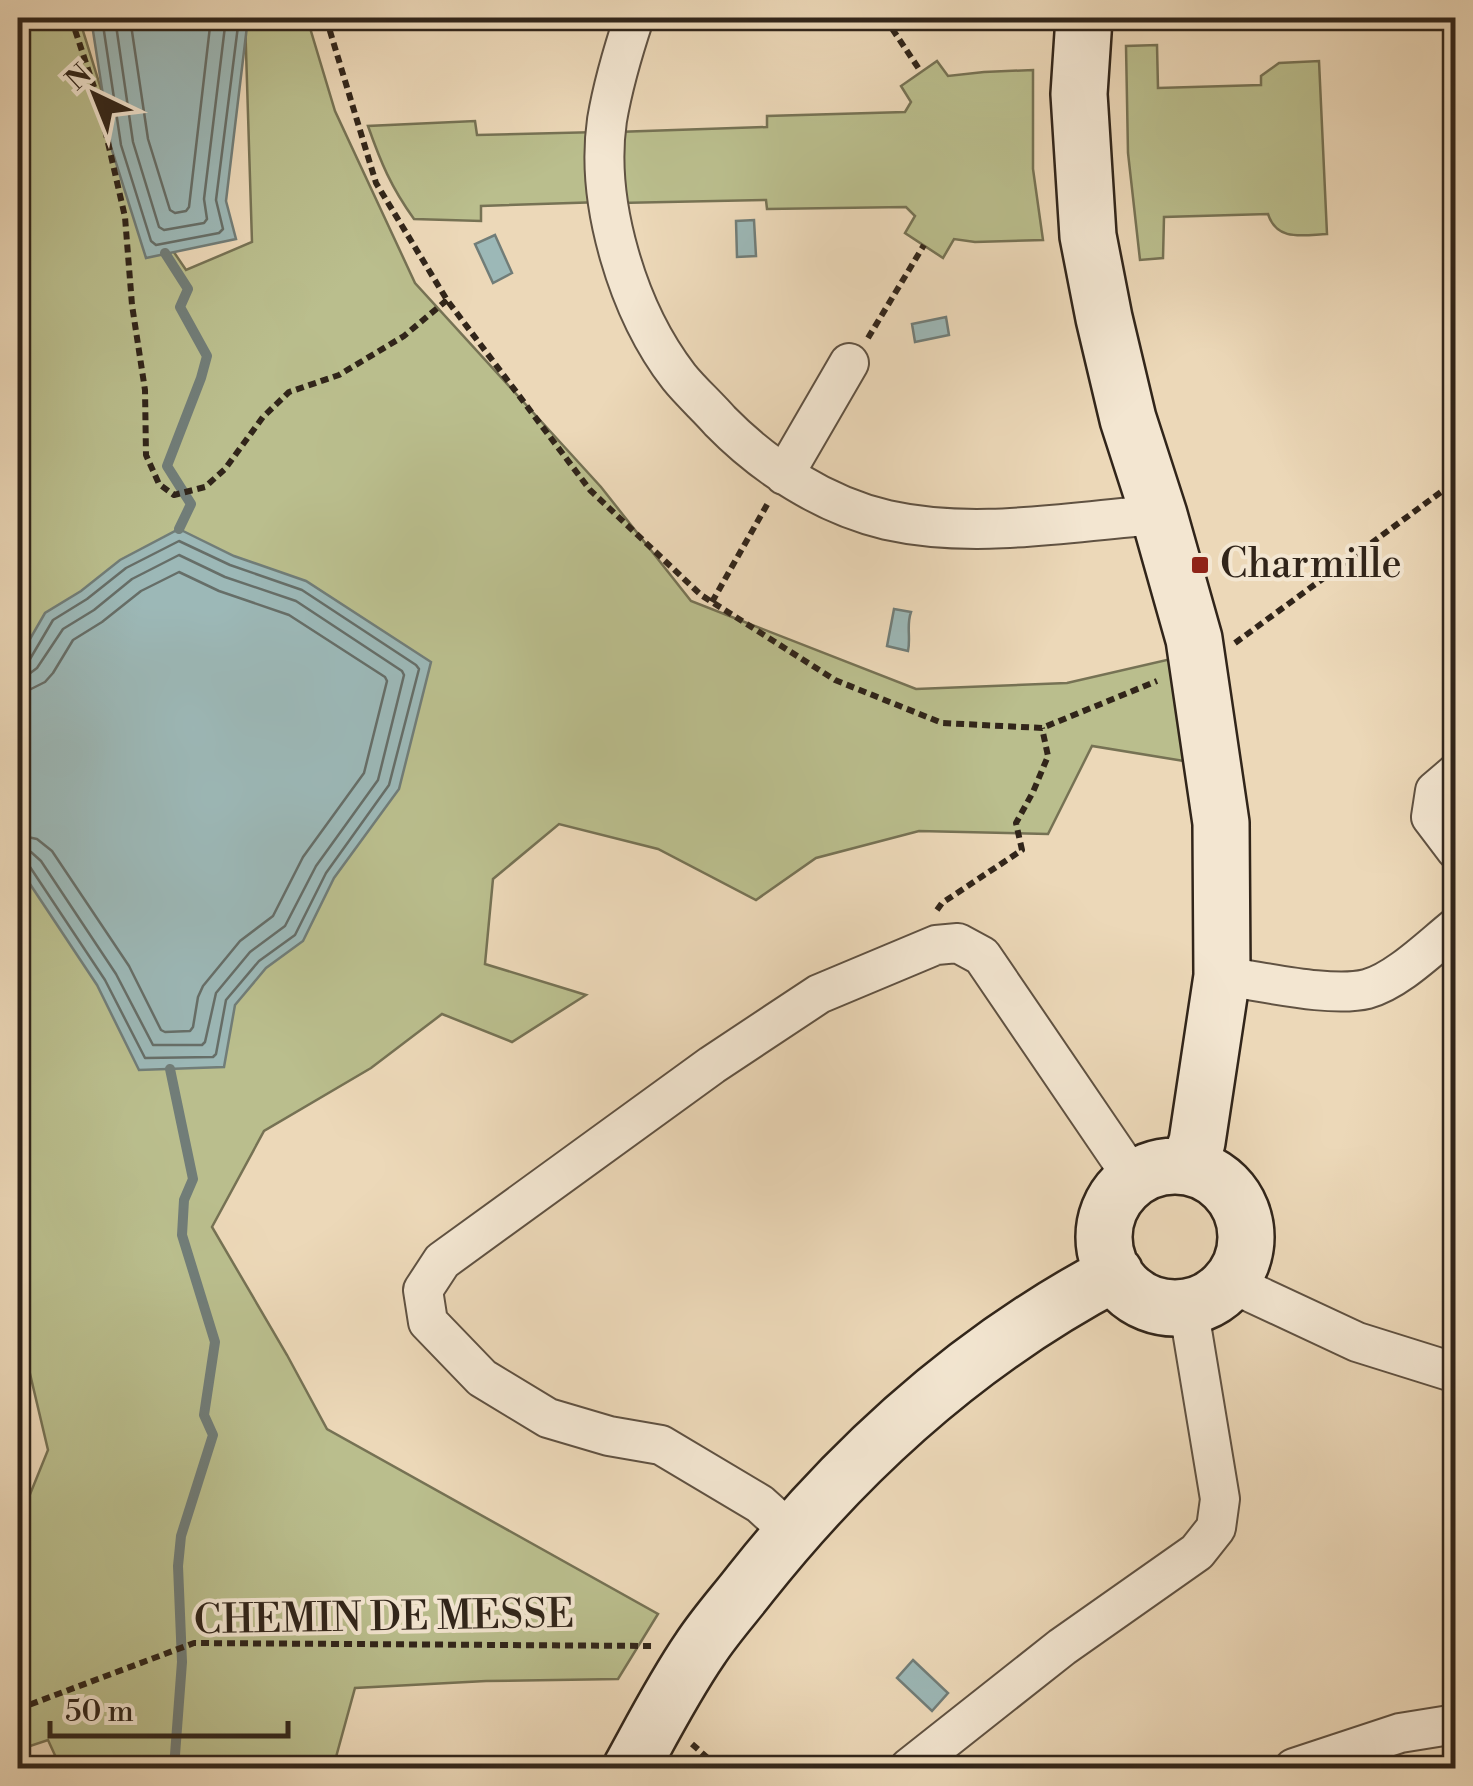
<svg xmlns="http://www.w3.org/2000/svg" width="1473" height="1786" viewBox="0 0 1473 1786" font-family="'Libre Bodoni',serif">
  <style>
    .green { fill: #babe8d; stroke: #767254; stroke-width: 2.5 }
    .water { fill: #9cb8b7; stroke: #717d78; stroke-width: 2.5 }
    .lines { fill: none; stroke-linecap: round; stroke-linejoin: round }
    .shore { stroke: #666e68; stroke-width: 2.5 }
    .stream { stroke: #717d78; stroke-width: 10 }
    .street-casing { stroke: #605242; stroke-width: 42 }
    .secondary-casing { stroke: #31251a; stroke-width: 60 }
    .path { stroke: #31251a; stroke-width: 6; stroke-dasharray: 8 5; stroke-linecap: butt }
    .street { stroke: #f3e6d1; stroke-width: 38 }
    .secondary { stroke: #f3e6d1; stroke-width: 55 }
    .poi-dot { fill: #8f2418; stroke: #f3e6d1; stroke-width: 4 }
    .labels { text-anchor: middle; dominant-baseline: central; stroke-width: 8; stroke-linejoin: round; paint-order: stroke }
    .poi-label { font-size: 40px; fill: #31251a; stroke: #f3e6d1; text-anchor: start }
    .street-label { font-size: 40px; fill: #31251a; stroke: #f3e6d1 }
  </style>
  <rect width="100%" height="100%" fill="#ecd8b8"/>
  <filter id="stains"><feTurbulence type="fractalNoise" baseFrequency=".002" numOctaves="4"/><feColorMatrix values="0 0 0 0 .2 0 0 0 0 .09 0 0 0 0 .02 0 0 0 .5 -.17"/></filter>
  <radialGradient id="worn" r=".72"><stop offset=".6" stop-color="#630" stop-opacity="0"/><stop offset="1" stop-color="#630" stop-opacity=".3"/></radialGradient>
  <path class="green" d="M 18,18 L 79,18 L 111,121 L 140,202 L 186,270 L 252,242 L 245,18 L 307,18 L 335,111 L 415,283 L 601,487 L 691,601 L 916,689 L 1067,683 L 1184,656 L 1190,762 L 1092,746 L 1048,834 L 919,831 L 816,858 L 756,900 L 658,849 L 559,824 L 493,879 L 485,964 L 586,995 L 512,1042 L 442,1014 L 371,1068 L 264,1131 L 212,1227 L 287,1355 L 327,1429 L 658,1614 L 618,1679 L 486,1681 L 355,1688 L 333,1768 L 56,1768 L 59,1764 L 48,1740 L 18,1750 L 18,1524 L 48,1450 L 18,1323 L 18,332 L 21,314 L 18,313 Z
    M 1157,45 L 1158,88 L 1261,85 L 1261,76 L 1279,63 L 1319,61 L 1327,234 C 1303,235 1277,242 1268,214 L 1164,217 L 1163,258 L 1140,260 L 1128,153 L 1126,46 Z
    M 937,61 L 948,76 L 984,72 L 1033,70 L 1033,169 L 1043,240 L 975,242 L 954,239 L 943,258 L 905,233 L 915,216 L 906,207 L 767,209 L 766,200 L 619,203 L 616,132 L 767,127 L 767,116 L 905,112 L 911,102 L 901,86 Z
    M 475,121 L 477,135 L 599,132 L 602,202 L 481,206 L 481,221 L 414,219 C 391,187 381,163 368,126 Z"/>
  <path class="water" d="M 91,18 L 248,18 L 226,201 L 236,239 L 146,258 L 111,147 Z
    M 754,220 L 756,256 L 737,257 L 736,221 Z
    M 495,235 L 512,273 L 493,283 L 475,244 Z
    M 946,317 L 949,335 L 915,342 L 912,324 Z
    M 179,529 L 234,556 L 306,581 L 431,662 L 399,789 L 334,878 L 303,941 L 266,968 L 235,1005 L 224,1067 L 139,1070 L 97,985 L 18,866 L 18,665 L 23,651 L 45,613 L 81,591 L 120,560 Z
    M 894,609 L 911,612 C 906,626 911,637 908,651 L 887,646 Z
    M 913,1660 L 948,1693 L 932,1711 L 897,1678 Z"/>
  <g class="lines">
    <path class="shore" d="M 102,18 L 121,145 L 151,241 L 156,245 L 219,233 L 223,229 L 216,200 L 239,18
      M 115,18 L 133,142 L 159,227 L 164,230 L 204,223 L 207,219 L 204,199 L 226,18
      M 130,18 L 148,139 L 170,210 L 175,213 L 186,211 L 189,207 L 211,18
      M 18,663 L 25,662 L 30,659 L 53,620 L 87,599 L 126,568 L 179,541 L 230,565 L 302,590 L 416,665 L 419,669 L 389,785 L 326,873 L 295,935 L 259,961 L 226,1000 L 216,1054 L 213,1057 L 145,1058 L 105,980 L 30,867 L 24,863 L 18,863
      M 18,675 L 29,674 L 37,668 L 63,629 L 94,610 L 132,579 L 179,555 L 225,577 L 296,601 L 402,671 L 404,675 L 378,780 L 316,866 L 285,926 L 250,952 L 216,993 L 205,1042 L 202,1045 L 153,1045 L 116,974 L 41,861 L 31,852 L 18,850
      M 18,690 L 31,689 L 45,682 L 53,673 L 73,640 L 102,622 L 141,591 L 179,572 L 219,591 L 289,615 L 385,677 L 387,681 L 364,773 L 303,857 L 273,916 L 240,941 L 203,986 L 198,997 L 193,1027 L 190,1031 L 165,1032 L 161,1030 L 129,966 L 52,851 L 37,839 L 18,835"/>
    <path class="stream" d="M 165,253 L 188,289 L 180,307 L 207,356 L 201,378 L 167,466 L 191,504 L 179,529
      M 170,1069 L 193,1179 L 184,1200 L 182,1235 L 215,1342 L 204,1415 L 213,1435 L 181,1536 L 178,1566 L 182,1662 L 174,1768"/>
    <defs>
      <path id="street" d="M 634,18 C 623,51 613,85 607,120 C 595,203 628,311 679,377 C 691,392 707,406 720,421 C 765,467 824,505 887,520 C 977,540 1069,521 1159,515
        M 784,475 L 849,363
        M 1456,773 L 1435,791 L 1431,817 L 1456,850
        M 1222,976 C 1262,981 1330,998 1367,989 C 1397,981 1431,947 1456,927
        M 1231,1281 L 1252,1293 L 1357,1342 L 1456,1373
        M 791,1532 L 760,1504 L 661,1445 L 609,1436 L 548,1418 L 482,1378 L 428,1322 L 423,1290 L 442,1261 L 712,1065 L 819,994 L 936,945 L 958,943 L 982,956 L 1127,1169 L 1132,1181
        M 909,1768 L 1062,1647 L 1197,1552 L 1216,1528 L 1220,1499 L 1188,1306
        M 1294,1768 L 1400,1733 L 1456,1724"/>
      <path id="secondary" d="M 1084,18 L 1079,94 L 1088,236 L 1104,318 L 1128,419 L 1159,515 L 1194,639 L 1221,823 L 1222,976 L 1197,1142 L 1188,1167
        M1104 1237a71 71 0 1 1 142 0a71 71 0 1 1-142 0Z
        M 631,1768 C 653,1728 674,1687 700,1649 C 715,1626 734,1605 751,1583 C 851,1457 972,1348 1115,1273"/>
    </defs>
    <use href="#street" class="street-casing"/>
    <use href="#secondary" class="secondary-casing"/>
    <path class="path" d="M 71,18 L 98,99 L 125,217 L 132,305 L 145,390 L 146,455 L 159,484 L 174,495 L 205,487 L 225,469 L 263,417 L 289,392 L 339,375 L 404,336 L 447,300
      M 326,18 L 376,183 L 447,300 L 590,490 L 701,595 L 835,680 L 942,723 L 1042,728 L 1157,681
      M 885,18 L 921,72
      M 868,338 L 924,245
      M 712,602 L 768,503
      M 1235,643 L 1456,481
      M 937,910 L 942,903 L 1022,850 L 1016,823 L 1033,792 L 1048,756 L 1042,728
      M 18,1709 L 194,1643 L 655,1646
      M 692,1744 L 719,1768"/>
    <use href="#street" class="street"/>
    <use href="#secondary" class="secondary"/>
  </g>
  <rect class="poi-dot" x="1190" y="555" width="20" height="20" rx="5"/>
  <g class="labels">
    <g class="poi-label">
      <text x="1220" y="565">Charmille</text>
    </g>
    <g class="street-label">
      <text transform="translate(384 1618) rotate(-1)">CHEMIN DE MESSE</text>
    </g>
  </g>
  <rect width="1473" height="1786" fill="none" stroke="#ecd8b8" stroke-width="60"/>
  <rect x="20" y="20" width="1433" height="1746" fill="none" stroke="#31251a" stroke-width="5"/>
  <rect x="30" y="30" width="1413" height="1726" fill="none" stroke="#31251a" stroke-width="2.5"/>
  <g transform="translate(95 95) rotate(317)" stroke="#f3e6d1" stroke-width="8" paint-order="stroke">
  <path d="M0-8L18 38L0 25L-18 38Z" fill="#31251a"/>
  <text y="-15" font-size="28" font-weight="bold" text-anchor="middle" fill="#31251a">N</text>
  </g>
  <path d="M50 1721v15h238v-15" fill="none" stroke="#31251a" stroke-width="5"/>
  <text x="65" y="1721" font-size="30" fill="#31251a" stroke="#f3e6d1" stroke-width="8" paint-order="stroke">50 m</text>
  <rect width="100%" height="100%" filter="url(#stains)"/>
  <rect width="100%" height="100%" fill="url(#worn)"/>
</svg>
